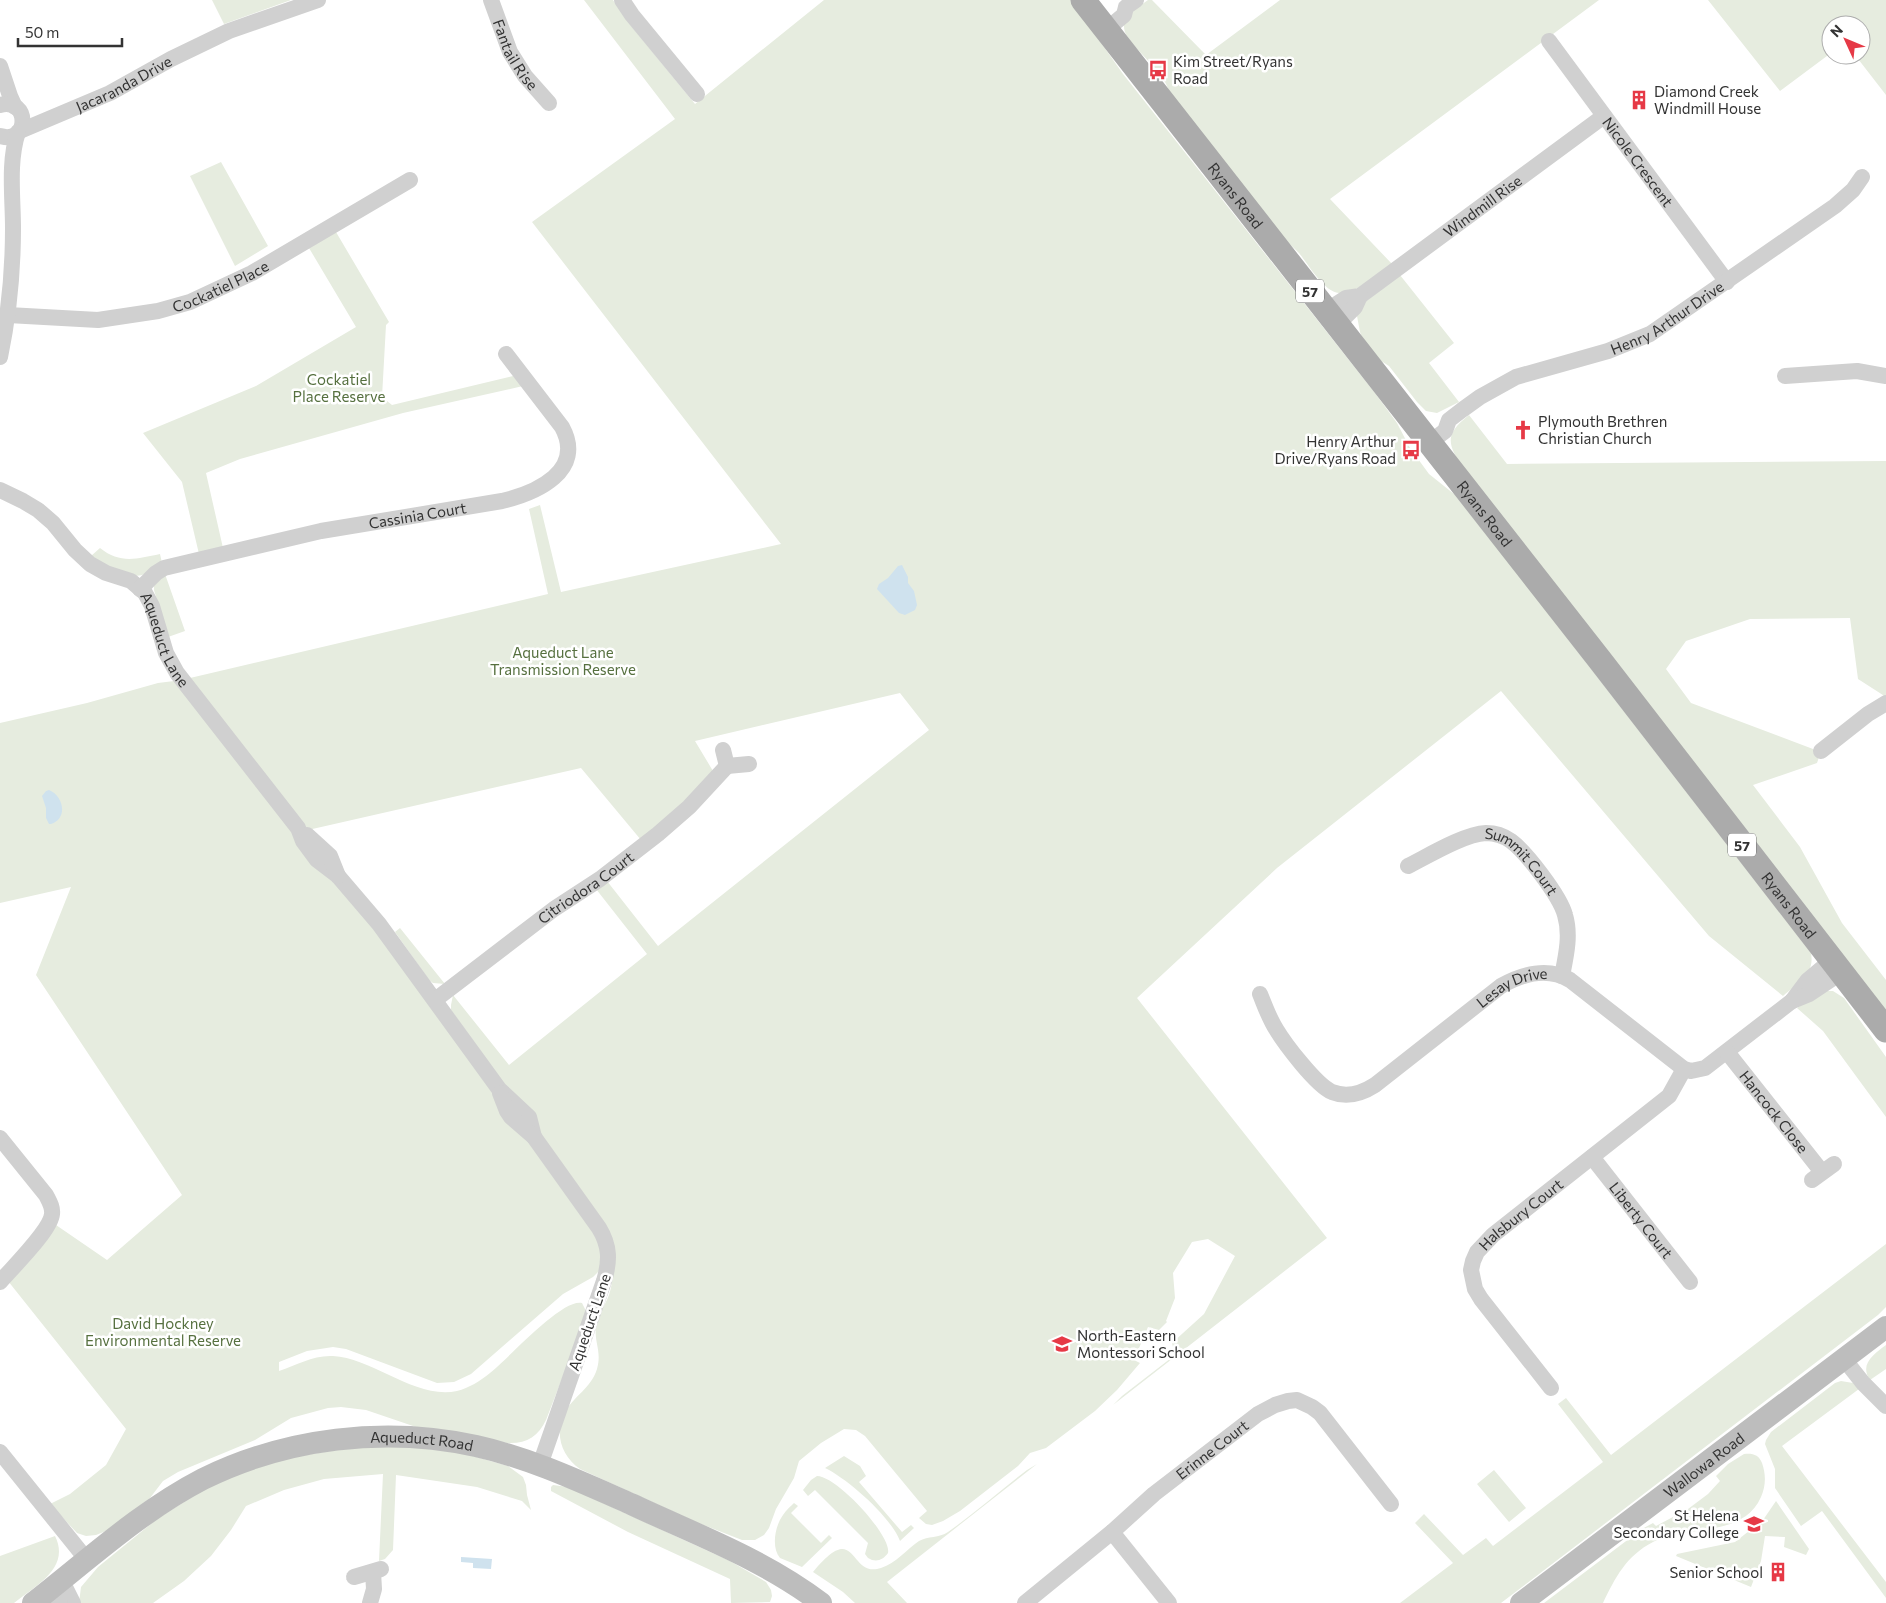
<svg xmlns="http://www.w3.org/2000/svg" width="1886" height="1603" viewBox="0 0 1886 1603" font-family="Commissioner,sans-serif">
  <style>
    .green { fill: #e6ecdf }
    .water { fill: #cfe2ee }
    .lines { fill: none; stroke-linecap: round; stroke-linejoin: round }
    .street { stroke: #d0d0d0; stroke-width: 16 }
    .secondary { stroke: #bdbdbd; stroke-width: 22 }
    .primary { stroke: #ababab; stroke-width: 25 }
    .labels { text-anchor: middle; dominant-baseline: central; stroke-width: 5; stroke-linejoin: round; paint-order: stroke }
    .shield { fill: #fff; stroke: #707070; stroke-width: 1 }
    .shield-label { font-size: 14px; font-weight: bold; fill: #333 }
    .street-label { font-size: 15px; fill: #333; stroke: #fff }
    .poi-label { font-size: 15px; fill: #333; stroke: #fff; text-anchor: start }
    .park-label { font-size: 15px; fill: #56703f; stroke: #fff }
  </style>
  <rect width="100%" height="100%" fill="#fff"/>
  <path class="green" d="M 212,0 L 291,0 L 224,24 Z
    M 584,0 L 613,0 L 628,22 L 695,104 L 824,0 L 1071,0 L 1123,74 L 1375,393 L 1397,423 L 1410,448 L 1429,474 L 1454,494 L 1520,577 L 1811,953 C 1815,975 1798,983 1783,996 L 1709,936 L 1501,691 L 1277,868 L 1137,998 L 1327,1238 L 1113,1405 L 1122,1396 L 1175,1355 L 1172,1343 L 1204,1314 L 1235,1256 L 1208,1239 L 1192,1242 L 1173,1273 L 1175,1298 L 1166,1321 L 1167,1322 L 1159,1330 L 1148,1327 L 1134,1360 L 1140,1363 L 1117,1390 L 1095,1411 L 1046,1448 L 1030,1453 L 1018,1466 L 960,1511 L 943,1521 L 932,1525 L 926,1524 L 919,1518 L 927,1511 L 865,1436 L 856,1430 L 844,1429 L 821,1443 L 799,1461 L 794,1478 L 776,1509 L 769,1528 L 764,1535 L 755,1540 L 742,1540 L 696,1522 L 580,1469 C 561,1456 554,1433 565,1412 C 574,1396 591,1388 597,1369 C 602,1351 594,1343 596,1327 C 597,1316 605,1306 609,1295 C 613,1283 613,1270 614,1257 L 516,1101 L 451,1010 L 451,1005 L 453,995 L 509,1065 L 647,954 L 596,889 L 607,881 L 658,946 L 929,730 L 900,693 L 695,741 L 713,771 L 693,795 L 641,840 L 581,768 L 308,830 L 190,678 L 548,594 L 529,509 L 540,505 L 561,592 L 781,544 L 532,222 L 675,119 Z
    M 1148,0 L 1152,0 L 1206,55 L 1280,0 L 1599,0 L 1330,199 L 1393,265 C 1381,274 1355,294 1339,293 C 1324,292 1308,264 1299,253 C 1293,247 1286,241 1280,235 L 1169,91 C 1162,69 1139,55 1127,36 C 1124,32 1123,25 1125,21 C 1129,11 1140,6 1148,0 Z
    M 1708,0 L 1886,0 L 1886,95 L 1855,55 L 1861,55 L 1861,25 L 1831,25 L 1831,53 L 1780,91 Z
    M 221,162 L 268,246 L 235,266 L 190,176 Z
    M 336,232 L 389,322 L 386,325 L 382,397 L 392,405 L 513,376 L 523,386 L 403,413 L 240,459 L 206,473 L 223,548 L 199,554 L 182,482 L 143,433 L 256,386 L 356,327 L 309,248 Z
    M 1400,275 L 1454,343 L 1429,363 L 1459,402 L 1437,413 L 1426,411 L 1417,402 L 1389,366 L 1378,359 L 1363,340 L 1360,332 L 1357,316 L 1361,305 Z
    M 1469,415 L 1507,464 L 1886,461 L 1886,697 L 1858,679 L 1850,618 L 1750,619 L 1686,641 L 1666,669 L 1691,703 L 1813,749 L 1819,757 L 1817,763 L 1753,785 L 1800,847 L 1842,923 L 1886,980 L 1886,1011 L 1464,471 C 1449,445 1442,436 1469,415 Z
    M 100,548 C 120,564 136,559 160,554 L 162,563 C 156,567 149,573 142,575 C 127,579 102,563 91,556 Z
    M 165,574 L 185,631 L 168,637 L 154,590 L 154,586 Z
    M 174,681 L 332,881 L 365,916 L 600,1240 L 600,1270 L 593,1277 L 563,1294 L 471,1374 L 454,1382 L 437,1383 L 346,1349 L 333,1347 L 307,1351 L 279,1362 L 279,1371 C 297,1365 313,1355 333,1356 C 373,1358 416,1400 457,1391 C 469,1388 480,1381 490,1373 C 508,1359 562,1298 582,1303 L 586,1311 L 582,1327 L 546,1420 C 538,1437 526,1444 507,1443 L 416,1427 L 366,1410 L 341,1407 L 328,1408 L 291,1418 L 255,1440 L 178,1472 L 163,1481 L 150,1498 L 106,1531 L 96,1535 L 86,1536 L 77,1533 L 50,1504 L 70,1494 L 106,1465 L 126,1429 L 8,1281 L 56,1225 L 107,1260 L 182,1195 L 36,975 L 71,887 L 0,903 L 0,723 L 87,703 L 158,683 Z
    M 400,928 L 445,984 L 433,983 L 429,980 L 395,932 Z
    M 1827,991 L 1833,991 L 1844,998 L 1886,1057 L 1886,1117 L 1823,1031 L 1797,1008 L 1815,996 Z
    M 1886,1244 L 1886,1307 L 1878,1315 L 1501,1603 L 1400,1603 L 1453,1563 L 1415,1523 L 1424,1514 L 1463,1555 L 1486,1538 L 1493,1546 L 1603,1462 L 1558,1404 L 1566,1398 L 1611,1455 Z
    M 1886,1345 L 1886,1369 L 1870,1380 C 1859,1364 1874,1354 1886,1345 Z
    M 1841,1381 L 1853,1383 L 1859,1389 L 1782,1446 L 1886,1582 L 1886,1598 L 1822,1511 L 1801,1526 L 1775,1488 L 1775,1469 L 1765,1444 L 1766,1440 L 1771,1432 L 1835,1383 Z
    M 375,1444 L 452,1450 L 508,1466 L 523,1477 L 526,1485 L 527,1495 L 531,1510 L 522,1501 L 477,1487 L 396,1475 L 393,1550 L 385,1559 L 379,1561 L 383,1474 L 324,1479 L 284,1490 L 246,1506 L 231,1530 L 211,1556 L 184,1581 L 153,1603 L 79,1603 L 81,1587 L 98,1567 L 157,1519 L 216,1482 L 268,1461 Z
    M 1744,1454 C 1753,1453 1759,1455 1762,1463 C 1766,1474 1766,1486 1761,1497 C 1743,1538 1686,1525 1653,1542 C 1626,1556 1615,1578 1603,1603 L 1544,1603 L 1642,1529 L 1653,1523 L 1656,1526 L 1688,1509 L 1708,1494 L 1720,1481 L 1716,1476 L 1728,1464 Z
    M 844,1456 L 860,1466 L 866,1476 L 859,1482 L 902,1532 L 911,1525 L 914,1528 L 900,1541 C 891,1517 848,1479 825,1468 Z
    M 1037,1464 L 887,1582 L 907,1603 L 855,1603 L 843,1592 L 813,1572 C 858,1517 848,1579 881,1568 C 896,1563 906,1550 919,1541 C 928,1536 939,1538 948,1532 C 975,1513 1001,1490 1027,1470 Z
    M 1494,1470 L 1526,1508 L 1509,1522 L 1477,1484 Z
    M 817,1476 C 837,1476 892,1536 888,1553 C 883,1560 876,1563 868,1558 L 865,1554 L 868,1543 L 815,1490 L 808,1496 L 803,1490 L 811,1480 Z
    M 553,1485 L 568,1487 L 730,1561 L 766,1582 L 771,1590 L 772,1596 L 770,1602 L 731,1603 L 730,1579 L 628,1532 L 551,1491 L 551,1487 Z
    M 1776,1501 L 1809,1549 L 1806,1555 L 1784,1547 L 1785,1537 L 1765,1536 L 1761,1561 L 1751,1587 L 1676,1556 L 1677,1554 L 1735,1542 L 1763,1520 Z
    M 794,1503 L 798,1506 L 791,1513 L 821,1543 L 829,1535 L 832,1538 L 802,1567 L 780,1558 C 771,1547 775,1526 783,1515 C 786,1510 791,1506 794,1503 Z
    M 55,1536 C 71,1568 35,1586 14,1603 L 0,1603 L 0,1556 Z"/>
  <path class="water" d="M 902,565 L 908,577 L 908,583 L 914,591 L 917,605 L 915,610 L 905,615 L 899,613 L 877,589 L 879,584 L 888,578 L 898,566 Z
    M 49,790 C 64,796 68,819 51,824 L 49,824 L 46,818 L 46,808 L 42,796 L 46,791 Z
    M 461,1557 L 492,1559 L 491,1569 L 473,1568 L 473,1563 L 461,1562 Z"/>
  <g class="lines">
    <g class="street">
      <path id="s1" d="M 491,0 L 510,52 L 525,76 L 549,103"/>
      <path d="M 622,0 L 632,15 L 697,94"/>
      <path d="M 1106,30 L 1124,15 L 1126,7 L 1136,0"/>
      <path id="s2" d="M 1549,41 L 1727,282"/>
      <path d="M 0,66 L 10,96 L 15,107"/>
      <path d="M 0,105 C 30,97 30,145 0,136"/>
      <path id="s3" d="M 20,131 L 110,93 L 171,59 L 229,31 L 318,0"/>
      <path id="s4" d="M 1326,311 L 1346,298 L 1360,296 L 1604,116"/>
      <path id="s5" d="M 8,315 L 98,320 L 158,311 L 190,302 L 252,273 L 410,180"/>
      <path d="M 1337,325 L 1355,307 L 1360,296"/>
      <path d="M 0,357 C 9,314 13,271 13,228 C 13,197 8,162 18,132"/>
      <path d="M 1785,376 L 1857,371 L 1886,376"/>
      <path id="s6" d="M 1429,443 L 1445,431 L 1449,420 L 1462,410 L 1480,397 L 1516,377 L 1608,351 L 1650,334 L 1835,206 L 1853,190 L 1862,177"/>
      <path id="s7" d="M 0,490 L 23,501 L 38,510 L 53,523 L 75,550 L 90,564 L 106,573 L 131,581 L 145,593 L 152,606 L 166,653 L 177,673 L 298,828 L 303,841 L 317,860 L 338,876 L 379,924 L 499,1089 L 529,1117 L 534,1137"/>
      <path id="s8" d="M 140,589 L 156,573 L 164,568 L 321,531 L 502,501 C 536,493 586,471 562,427 L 506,354"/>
      <path d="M 723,750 L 727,766 L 749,764"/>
      <path d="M 1821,751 L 1868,714 L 1886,703"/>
      <path d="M 307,835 L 330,856 L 338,876"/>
      <path id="s9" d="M 1408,866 C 1428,856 1464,834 1486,833 C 1494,833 1504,836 1511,841 C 1526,852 1560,896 1565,915 C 1571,935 1566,956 1562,976"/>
      <path id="s10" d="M 1260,994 C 1265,1006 1269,1018 1276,1029 C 1285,1044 1316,1085 1332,1092 C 1347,1098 1361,1094 1375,1085 L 1501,986 C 1522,974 1548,967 1570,980 L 1684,1069 L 1691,1071 L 1705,1068 L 1792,1001 L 1807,981 L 1832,960"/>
      <path id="s11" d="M 435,1000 L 554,909 L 600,879 L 658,834 L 689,807 L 727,766"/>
      <path d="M 1792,1001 L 1809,994 L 1842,972"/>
      <path id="s12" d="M 1727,1052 L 1822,1172"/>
      <path d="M 500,1093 L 507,1111 L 511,1117 L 534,1137 L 599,1228 C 610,1246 610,1261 604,1281 L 540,1465"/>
      <path d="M 0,1138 L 46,1195 C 49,1201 53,1207 52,1214 C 51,1230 12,1268 0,1282"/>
      <path id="s13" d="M 1592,1157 L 1690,1282"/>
      <path d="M 1812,1180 L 1834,1164"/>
      <path d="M 1844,1359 L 1863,1383 L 1886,1406"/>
      <path id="s14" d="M 1551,1388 L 1481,1299 L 1475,1289 L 1471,1270 L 1473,1261 L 1477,1252 L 1493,1235 L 1669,1096 L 1684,1069"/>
      <path d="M 0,1452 L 87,1560"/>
      <path d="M 1112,1532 L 1169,1603"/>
      <path d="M 354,1577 L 381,1569"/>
      <path d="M 62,1581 L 73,1603"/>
      <path d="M 49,1590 L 60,1603"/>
      <path d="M 370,1603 L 374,1589 L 373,1572"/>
      <path id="s15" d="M 1025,1603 L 1112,1532 L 1154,1494 L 1258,1414 L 1275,1405 L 1288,1401 L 1297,1400 L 1312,1407 L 1320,1413 L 1391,1504"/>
    </g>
    <g class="secondary">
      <path id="s16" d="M 33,1603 C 88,1560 141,1511 203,1479 C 286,1438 385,1426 476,1446 C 530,1458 581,1482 631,1504 C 697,1535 763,1559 821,1603"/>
      <path id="s17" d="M 1521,1603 L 1886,1327"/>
    </g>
    <path class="primary" id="s18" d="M 1083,0 L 1599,659 L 1886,1030"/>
  </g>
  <defs>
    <symbol id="bus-bare" viewBox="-9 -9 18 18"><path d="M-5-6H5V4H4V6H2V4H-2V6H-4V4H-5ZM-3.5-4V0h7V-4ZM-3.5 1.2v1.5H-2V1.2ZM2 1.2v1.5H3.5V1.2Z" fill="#e63946" stroke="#fff" stroke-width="2.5" paint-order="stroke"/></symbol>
    <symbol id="building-bare" viewBox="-9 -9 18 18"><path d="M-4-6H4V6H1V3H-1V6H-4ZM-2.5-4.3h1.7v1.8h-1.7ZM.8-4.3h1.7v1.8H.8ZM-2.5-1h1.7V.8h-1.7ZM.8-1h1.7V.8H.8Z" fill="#e63946" stroke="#fff" stroke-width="2.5" paint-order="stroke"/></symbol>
    <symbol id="church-bare" viewBox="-9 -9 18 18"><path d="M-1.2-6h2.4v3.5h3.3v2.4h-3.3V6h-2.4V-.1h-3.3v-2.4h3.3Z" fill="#e63946" stroke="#fff" stroke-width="2.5" paint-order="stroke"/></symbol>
    <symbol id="school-bare" viewBox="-9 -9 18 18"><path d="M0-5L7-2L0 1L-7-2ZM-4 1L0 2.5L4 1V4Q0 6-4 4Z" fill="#e63946" stroke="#fff" stroke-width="2.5" paint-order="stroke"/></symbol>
  </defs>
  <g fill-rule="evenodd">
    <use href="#bus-bare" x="1144" y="56" width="28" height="28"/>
    <use href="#building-bare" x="1625" y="86" width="28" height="28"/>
    <use href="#church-bare" x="1509" y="416" width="28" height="28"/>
    <use href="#bus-bare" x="1397" y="436" width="28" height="28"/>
    <use href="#school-bare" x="1048" y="1330" width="28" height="28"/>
    <use href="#school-bare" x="1740" y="1510" width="28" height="28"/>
    <use href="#building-bare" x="1764" y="1558" width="28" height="28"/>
  </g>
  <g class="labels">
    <g class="shield">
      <rect x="1296" y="279.5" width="28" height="23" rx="4"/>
      <rect x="1728" y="833.5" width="28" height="23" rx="4"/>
    </g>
    <g class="shield-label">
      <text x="1310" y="291">57</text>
      <text x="1742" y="845">57</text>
    </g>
    <g class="street-label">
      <text stroke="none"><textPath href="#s1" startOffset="60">Fantail Rise</textPath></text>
      <text stroke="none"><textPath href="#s3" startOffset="114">Jacaranda Drive</textPath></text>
      <text stroke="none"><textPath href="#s2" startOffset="150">Nicole Crescent</textPath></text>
      <text stroke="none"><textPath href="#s18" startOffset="248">Ryans Road</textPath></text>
      <text stroke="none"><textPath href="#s4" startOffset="190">Windmill Rise</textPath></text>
      <text stroke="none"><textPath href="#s5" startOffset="218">Cockatiel Place</textPath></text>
      <text stroke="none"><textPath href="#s6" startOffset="275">Henry Arthur Drive</textPath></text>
      <text stroke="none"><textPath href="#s8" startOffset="291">Cassinia Court</textPath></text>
      <text stroke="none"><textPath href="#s18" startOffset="652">Ryans Road</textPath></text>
      <text stroke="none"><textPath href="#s7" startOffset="232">Aqueduct Lane</textPath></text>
      <text stroke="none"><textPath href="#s9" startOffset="132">Summit Court</textPath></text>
      <text stroke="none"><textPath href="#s11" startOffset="188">Citriodora Court</textPath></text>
      <text stroke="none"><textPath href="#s18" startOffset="1148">Ryans Road</textPath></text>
      <text stroke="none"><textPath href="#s10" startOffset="339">Lesay Drive</textPath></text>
      <text stroke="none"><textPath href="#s12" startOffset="76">Hancock Close</textPath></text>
      <text stroke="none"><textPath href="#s14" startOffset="221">Halsbury Court</textPath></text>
      <text stroke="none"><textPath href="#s13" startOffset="80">Liberty Court</textPath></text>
      <text transform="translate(589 1322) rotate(-71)">Aqueduct Lane</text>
      <text stroke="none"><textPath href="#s16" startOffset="436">Aqueduct Road</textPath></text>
      <text stroke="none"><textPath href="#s15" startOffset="242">Erinne Court</textPath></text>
      <text stroke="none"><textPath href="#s17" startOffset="229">Wallowa Road</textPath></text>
    </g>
    <g class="poi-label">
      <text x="1173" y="61">Kim Street/Ryans<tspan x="1173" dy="17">Road</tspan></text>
      <text x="1654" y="91">Diamond Creek<tspan x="1654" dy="17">Windmill House</tspan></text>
      <text x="1538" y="421">Plymouth Brethren<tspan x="1538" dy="17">Christian Church</tspan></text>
      <text x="1396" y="441" text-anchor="end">Henry Arthur<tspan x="1396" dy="17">Drive/Ryans Road</tspan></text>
      <text x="1077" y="1335">North-Eastern<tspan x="1077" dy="17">Montessori School</tspan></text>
      <text x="1739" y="1515" text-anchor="end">St Helena<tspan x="1739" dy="17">Secondary College</tspan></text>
      <text x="1763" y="1572" text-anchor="end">Senior School</text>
    </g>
    <g class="park-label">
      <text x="339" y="379">Cockatiel<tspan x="339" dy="17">Place Reserve</tspan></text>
      <text x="563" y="652">Aqueduct Lane<tspan x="563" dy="17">Transmission Reserve</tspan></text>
      <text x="163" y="1323">David Hockney<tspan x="163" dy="17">Environmental Reserve</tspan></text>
    </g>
  </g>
  <g transform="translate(1846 40) rotate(314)"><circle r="24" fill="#ffffff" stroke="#adadad"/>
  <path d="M0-4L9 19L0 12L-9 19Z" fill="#e63946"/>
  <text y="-8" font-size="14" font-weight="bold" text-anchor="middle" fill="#333333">N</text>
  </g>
  <path d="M18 38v8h104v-8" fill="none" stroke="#333333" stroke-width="2.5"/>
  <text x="25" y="38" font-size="15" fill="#333333" stroke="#ffffff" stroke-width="4" paint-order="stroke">50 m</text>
</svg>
